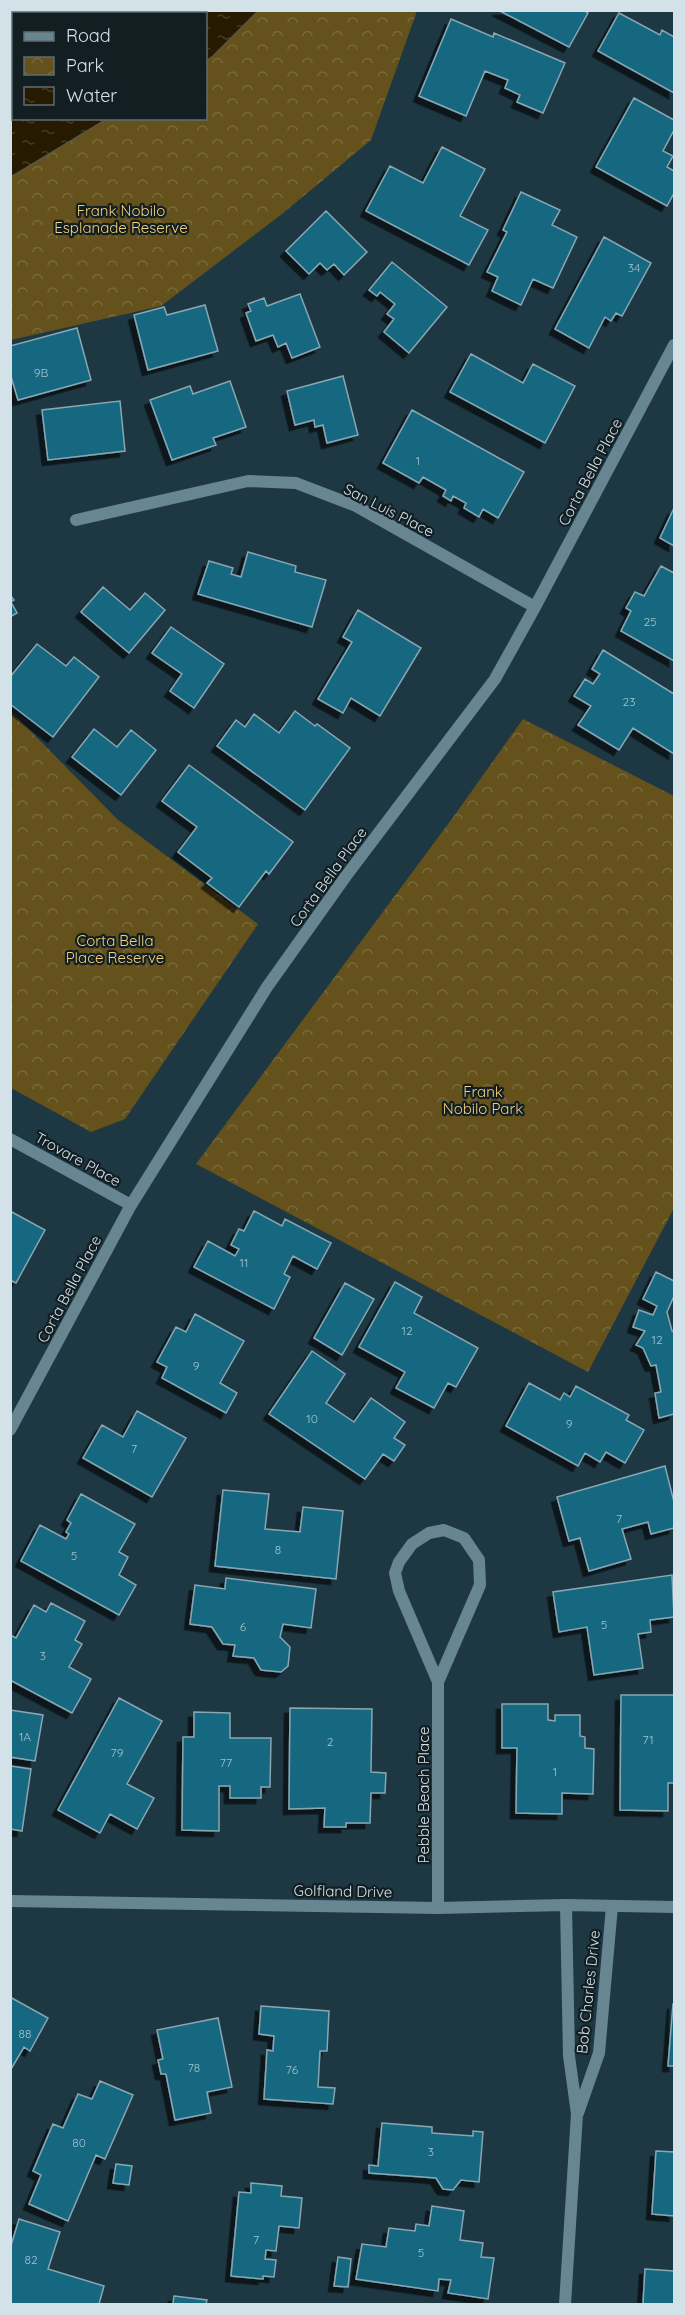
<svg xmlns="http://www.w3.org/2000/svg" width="685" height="2315" viewBox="0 0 685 2315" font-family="Quicksand,sans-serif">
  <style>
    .park { fill: url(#park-crowns) }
    .water { fill: url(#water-ripples); stroke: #5a5746; stroke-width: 1.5 }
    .building { fill: #126781; stroke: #89a7b3; stroke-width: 1.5; filter: url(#shadow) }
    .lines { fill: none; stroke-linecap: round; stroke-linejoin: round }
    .minor { stroke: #688692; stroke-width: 12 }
    .tertiary { stroke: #688692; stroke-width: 12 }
    .labels { text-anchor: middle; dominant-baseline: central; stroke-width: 4.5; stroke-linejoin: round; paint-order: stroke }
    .number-label { font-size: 12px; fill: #a2c3ce }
    .park-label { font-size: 15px; fill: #f3d278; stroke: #121e22 }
    .street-label { font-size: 15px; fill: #d2e2e8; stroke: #121e22 }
  </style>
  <defs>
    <pattern id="park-crowns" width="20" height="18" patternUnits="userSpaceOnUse" patternTransform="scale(1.5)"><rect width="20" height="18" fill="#64511c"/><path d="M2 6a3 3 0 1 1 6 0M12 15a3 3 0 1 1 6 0" fill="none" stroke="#796a3d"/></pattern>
    <pattern id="water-ripples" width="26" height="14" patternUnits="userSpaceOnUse" patternTransform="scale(1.5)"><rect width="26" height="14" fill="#261b00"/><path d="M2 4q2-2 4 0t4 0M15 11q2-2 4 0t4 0" fill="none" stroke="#453c25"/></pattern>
    <filter id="shadow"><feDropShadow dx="-5.5" dy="5.5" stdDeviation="0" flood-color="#0009"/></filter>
  </defs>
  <rect width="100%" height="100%" fill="#1d3843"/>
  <path class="park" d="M 258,11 L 417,11 L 371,140 L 282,214 L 161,306 L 11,340 L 11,177 L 107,119 L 206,118 L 206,61 L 213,56 Z
    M 11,711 L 117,819 L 258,924 L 125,1119 L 91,1132 L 11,1088 Z
    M 523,719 L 674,796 L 674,1208 L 588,1372 L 196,1164 L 454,816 Z"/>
  <path class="water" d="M 11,10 L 258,10 L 258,11 L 213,56 L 206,61 L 206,14 L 14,14 L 14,118 L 107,119 L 11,177 Z"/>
  <path class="building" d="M 498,10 L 583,10 L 588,13 L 569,47 Z
    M 619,13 L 660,35 L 662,30 L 674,37 L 674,93 L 598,51 Z
    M 451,19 L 493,37 L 494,33 L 565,63 L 543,113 L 517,102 L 520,95 L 505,88 L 508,80 L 485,71 L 466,116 L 419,96 Z
    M 634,98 L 674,120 L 674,130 L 663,151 L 673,156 L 667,167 L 674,171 L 674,193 L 667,206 L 596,167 Z
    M 442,147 L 485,169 L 460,216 L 488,230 L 469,265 L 366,211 L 390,166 L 423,183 Z
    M 521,192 L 560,210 L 552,225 L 577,237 L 553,288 L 533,279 L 521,305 L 492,291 L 498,277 L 487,272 L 507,232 L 503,230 Z
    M 326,211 L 367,252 L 344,275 L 334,264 L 327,270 L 320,263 L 309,274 L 286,251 Z
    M 604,237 L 651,263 L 622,316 L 616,313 L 611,321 L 605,317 L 589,348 L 555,329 Z
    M 392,262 L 447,307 L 409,353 L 384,332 L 394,319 L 387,314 L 395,304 L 380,292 L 377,296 L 369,290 Z
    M 300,294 L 320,347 L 292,358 L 286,343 L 278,347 L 273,335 L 256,341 L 246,313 L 251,311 L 248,304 L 264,298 L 267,306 Z
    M 205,305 L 218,351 L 148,370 L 134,315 L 164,307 L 167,315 Z
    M 77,328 L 91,380 L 18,400 L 10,373 L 10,346 Z
    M 471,354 L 523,383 L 533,364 L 575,386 L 545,443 L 450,392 Z
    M 343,376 L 358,435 L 327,443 L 323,425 L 315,427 L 314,420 L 295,425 L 287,391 Z
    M 230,381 L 246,427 L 213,438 L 216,445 L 172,460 L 150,400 L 190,386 L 193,394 Z
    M 120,401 L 125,451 L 48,460 L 42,410 Z
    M 412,410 L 524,472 L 498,518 L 483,509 L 479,517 L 464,508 L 466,503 L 453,496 L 451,501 L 443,496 L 446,490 L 423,477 L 419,483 L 383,463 Z
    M 674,508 L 674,546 L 660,538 Z
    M 248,552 L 296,566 L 295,572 L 326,580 L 312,627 L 198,594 L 209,561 L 233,568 L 231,574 L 241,577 Z
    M 661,566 L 674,573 L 674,661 L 621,631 L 631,611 L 626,608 L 635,592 L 644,596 Z
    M 103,587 L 130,610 L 145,593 L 165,610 L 129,653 L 81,612 Z
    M 10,595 L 14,600 L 11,602 L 17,613 L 10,617 Z
    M 358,610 L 421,648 L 380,716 L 351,698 L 343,713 L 318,699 L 352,642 L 343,637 Z
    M 171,627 L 224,664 L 194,708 L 170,691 L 182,674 L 152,653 Z
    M 37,644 L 66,666 L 74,657 L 99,677 L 53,737 L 10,704 L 10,677 Z
    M 603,650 L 674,694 L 674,754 L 633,728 L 619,750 L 578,725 L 591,706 L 574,696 L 585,679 L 593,684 L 600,674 L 592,669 Z
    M 295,711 L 315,726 L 317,724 L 350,748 L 305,810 L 217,746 L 236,720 L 245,727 L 254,714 L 279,733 Z
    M 94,729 L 117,747 L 131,730 L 156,750 L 121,795 L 72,757 Z
    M 189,765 L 293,842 L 269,874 L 266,871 L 239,907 L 207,883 L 212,878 L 178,852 L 197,827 L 162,801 Z
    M 10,1211 L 45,1230 L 16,1283 L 10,1280 Z
    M 254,1211 L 282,1226 L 285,1219 L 331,1243 L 317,1269 L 293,1256 L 284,1274 L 290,1277 L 274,1309 L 194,1267 L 208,1241 L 235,1256 L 239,1249 L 231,1245 L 239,1229 L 244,1231 Z
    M 656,1272 L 674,1281 L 674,1296 L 667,1312 L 672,1331 L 674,1332 L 674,1414 L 659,1418 L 655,1393 L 661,1392 L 656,1365 L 651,1366 L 643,1348 L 636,1345 L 645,1331 L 633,1327 L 639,1310 L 653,1315 L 657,1306 L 643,1299 Z
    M 395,1282 L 422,1297 L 414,1313 L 478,1348 L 456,1387 L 448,1383 L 434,1408 L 396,1388 L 405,1372 L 359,1347 Z
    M 345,1283 L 374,1299 L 342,1355 L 314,1338 Z
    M 195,1314 L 244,1341 L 220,1383 L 237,1393 L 226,1413 L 162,1378 L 167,1367 L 157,1362 L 176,1327 L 186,1332 Z
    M 312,1351 L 345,1374 L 326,1403 L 354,1422 L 371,1398 L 405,1422 L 394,1438 L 405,1445 L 394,1461 L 383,1454 L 365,1479 L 269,1414 Z
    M 529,1383 L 560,1400 L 564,1393 L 570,1397 L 576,1386 L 629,1415 L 626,1420 L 644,1430 L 625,1463 L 606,1452 L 600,1462 L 585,1453 L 578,1466 L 506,1426 Z
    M 137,1411 L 186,1438 L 152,1497 L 83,1458 L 102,1425 L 123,1437 Z
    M 665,1466 L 674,1502 L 674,1528 L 651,1534 L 648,1522 L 622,1529 L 631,1559 L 589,1571 L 580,1538 L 569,1541 L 557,1497 Z
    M 223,1490 L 269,1494 L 265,1529 L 300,1532 L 303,1507 L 343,1511 L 336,1579 L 215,1566 Z
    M 81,1494 L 135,1524 L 119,1552 L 128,1557 L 119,1575 L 136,1585 L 119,1615 L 21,1561 L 40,1525 L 66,1539 L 69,1534 L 66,1532 L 71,1523 L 67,1520 Z
    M 672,1575 L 674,1617 L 650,1620 L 651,1632 L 638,1634 L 643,1668 L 594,1675 L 587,1627 L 559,1632 L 553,1592 Z
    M 226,1578 L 316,1589 L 311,1628 L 283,1624 L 280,1637 L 290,1647 L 288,1666 L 281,1672 L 261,1670 L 254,1658 L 233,1656 L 235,1645 L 223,1644 L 212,1627 L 190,1624 L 195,1585 L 225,1589 Z
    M 51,1603 L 85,1621 L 75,1640 L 82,1644 L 69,1667 L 91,1679 L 72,1713 L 10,1680 L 10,1635 L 16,1638 L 34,1605 L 46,1612 Z
    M 621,1695 L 674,1695 L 674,1783 L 668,1783 L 668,1811 L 620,1810 Z
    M 119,1698 L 162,1721 L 127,1784 L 154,1798 L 137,1829 L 110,1814 L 100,1833 L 58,1810 Z
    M 502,1704 L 548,1704 L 548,1720 L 555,1721 L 555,1715 L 580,1715 L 580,1736 L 585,1737 L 585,1748 L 594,1749 L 593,1794 L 562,1793 L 562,1814 L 516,1813 L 517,1748 L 502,1748 Z
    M 290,1708 L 372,1709 L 371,1772 L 386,1773 L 385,1793 L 371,1793 L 370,1823 L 346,1823 L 346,1827 L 324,1827 L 325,1808 L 289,1809 Z
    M 10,1710 L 43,1715 L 35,1761 L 10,1757 Z
    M 194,1712 L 230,1713 L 230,1738 L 271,1738 L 270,1787 L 261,1787 L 261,1798 L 230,1798 L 230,1786 L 219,1786 L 219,1831 L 182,1830 L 183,1737 L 194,1737 Z
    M 10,1766 L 31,1769 L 22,1831 L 11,1829 L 10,1832 Z
    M 10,1997 L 48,2018 L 30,2051 L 24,2047 L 10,2071 Z
    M 673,2004 L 674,2004 L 674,2066 L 668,2066 Z
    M 261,2006 L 329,2011 L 327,2051 L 320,2051 L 318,2087 L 335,2088 L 333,2104 L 264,2099 L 267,2050 L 273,2051 L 274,2036 L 259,2034 Z
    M 218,2018 L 232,2087 L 207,2092 L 211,2113 L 175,2120 L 166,2074 L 161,2074 L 158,2060 L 163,2059 L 157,2030 Z
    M 100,2081 L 133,2095 L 105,2159 L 96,2155 L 68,2221 L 29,2204 L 41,2175 L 33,2171 L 53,2124 L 63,2128 L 78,2094 L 92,2099 Z
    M 382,2123 L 432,2127 L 432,2133 L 473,2136 L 473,2131 L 483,2132 L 479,2182 L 461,2180 L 453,2190 L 443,2189 L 436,2178 L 369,2173 L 369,2165 L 378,2166 Z
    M 656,2151 L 674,2152 L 674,2216 L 652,2214 Z
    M 116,2164 L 132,2166 L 129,2185 L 113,2183 Z
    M 251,2183 L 282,2186 L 281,2196 L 302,2198 L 299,2228 L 279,2226 L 276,2251 L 266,2250 L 265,2259 L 276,2260 L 274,2277 L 263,2276 L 263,2279 L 231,2276 L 239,2192 L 251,2193 Z
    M 432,2206 L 464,2211 L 460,2240 L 483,2243 L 481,2257 L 494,2258 L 488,2299 L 448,2293 L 451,2280 L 439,2279 L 438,2291 L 356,2279 L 362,2244 L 386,2247 L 389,2228 L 415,2231 L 416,2224 L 429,2226 Z
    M 19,2219 L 60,2232 L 48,2269 L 104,2286 L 99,2304 L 10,2304 L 10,2249 Z
    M 338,2257 L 351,2259 L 348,2287 L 334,2286 Z
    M 645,2269 L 674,2271 L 674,2304 L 643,2304 Z
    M 174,2296 L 207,2300 L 206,2304 L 173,2304 Z"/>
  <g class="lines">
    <path class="minor" d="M 76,520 L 248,481 L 296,483 L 356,506 L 535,607
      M 10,1139 L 131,1205
      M 10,1430 L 131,1205 L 267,987 L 346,876 L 495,679 L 535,607 L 674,345
      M 438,1908 L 438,1682 L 480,1585 L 479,1560 L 464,1538 L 444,1530 L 429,1533 L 412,1544 L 399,1562 L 395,1573 L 399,1591 L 438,1682
      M 578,2113 L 599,2053 L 612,1906
      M 565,2304 L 577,2114 L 569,2056 L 566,1905"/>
    <path class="tertiary" d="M 10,1901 L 438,1908 L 566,1905 L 674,1907"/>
  </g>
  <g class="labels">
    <g class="number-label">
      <text x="634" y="267">34</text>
      <text x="41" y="372">9B</text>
      <text x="418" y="460">1</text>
      <text x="650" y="621">25</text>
      <text x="629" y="701">23</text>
      <text x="244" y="1262">11</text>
      <text x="407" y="1330">12</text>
      <text x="657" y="1339">12</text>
      <text x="196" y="1365">9</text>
      <text x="312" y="1418">10</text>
      <text x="569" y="1423">9</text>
      <text x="134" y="1448">7</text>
      <text x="619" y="1518">7</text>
      <text x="278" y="1549">8</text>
      <text x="74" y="1555">5</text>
      <text x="604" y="1624">5</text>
      <text x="243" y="1626">6</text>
      <text x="43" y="1655">3</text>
      <text x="25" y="1736">1A</text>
      <text x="648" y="1739">71</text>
      <text x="330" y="1741">2</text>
      <text x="117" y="1752">79</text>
      <text x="226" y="1762">77</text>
      <text x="555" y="1771">1</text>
      <text x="25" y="2033">88</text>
      <text x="194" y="2067">78</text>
      <text x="292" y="2069">76</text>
      <text x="79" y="2142">80</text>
      <text x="431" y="2151">3</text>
      <text x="256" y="2239">7</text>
      <text x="421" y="2252">5</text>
      <text x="31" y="2259">82</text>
    </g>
    <g class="park-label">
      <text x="121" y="210">Frank Nobilo<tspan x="121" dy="17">Esplanade Reserve</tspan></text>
      <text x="115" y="940">Corta Bella<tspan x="115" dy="17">Place Reserve</tspan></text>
      <text x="483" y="1091">Frank<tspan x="483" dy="17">Nobilo Park</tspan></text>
    </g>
    <g class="street-label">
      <text transform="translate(590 472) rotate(-62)">Corta Bella Place</text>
      <text transform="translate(389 510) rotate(27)">San Luis Place</text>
      <text transform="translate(328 877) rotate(-54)">Corta Bella Place</text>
      <text transform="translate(78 1159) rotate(29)">Trovare Place</text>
      <text transform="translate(69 1289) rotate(-62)">Corta Bella Place</text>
      <text transform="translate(423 1795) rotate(-90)">Pebble Beach Place</text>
      <text transform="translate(343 1891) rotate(1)">Golfland Drive</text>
      <text transform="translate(588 1992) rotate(-84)">Bob Charles Drive</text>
    </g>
  </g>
  <rect width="685" height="2315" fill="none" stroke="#d2e2e8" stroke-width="24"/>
  <rect x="12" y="12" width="195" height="108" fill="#121e22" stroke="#5f6c71" stroke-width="1.5"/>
  <rect x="24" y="32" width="30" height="9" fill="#688692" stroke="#5f6c71" stroke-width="1.5"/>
  <text x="66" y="42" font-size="18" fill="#d2e2e8">Road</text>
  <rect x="24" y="57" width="30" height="18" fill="url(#park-crowns)" stroke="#5f6c71" stroke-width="1.5"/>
  <text x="66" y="72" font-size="18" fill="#d2e2e8">Park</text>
  <rect x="24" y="87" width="30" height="18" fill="url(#water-ripples)" stroke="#5f6c71" stroke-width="1.5"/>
  <text x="66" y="102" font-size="18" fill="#d2e2e8">Water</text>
</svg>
